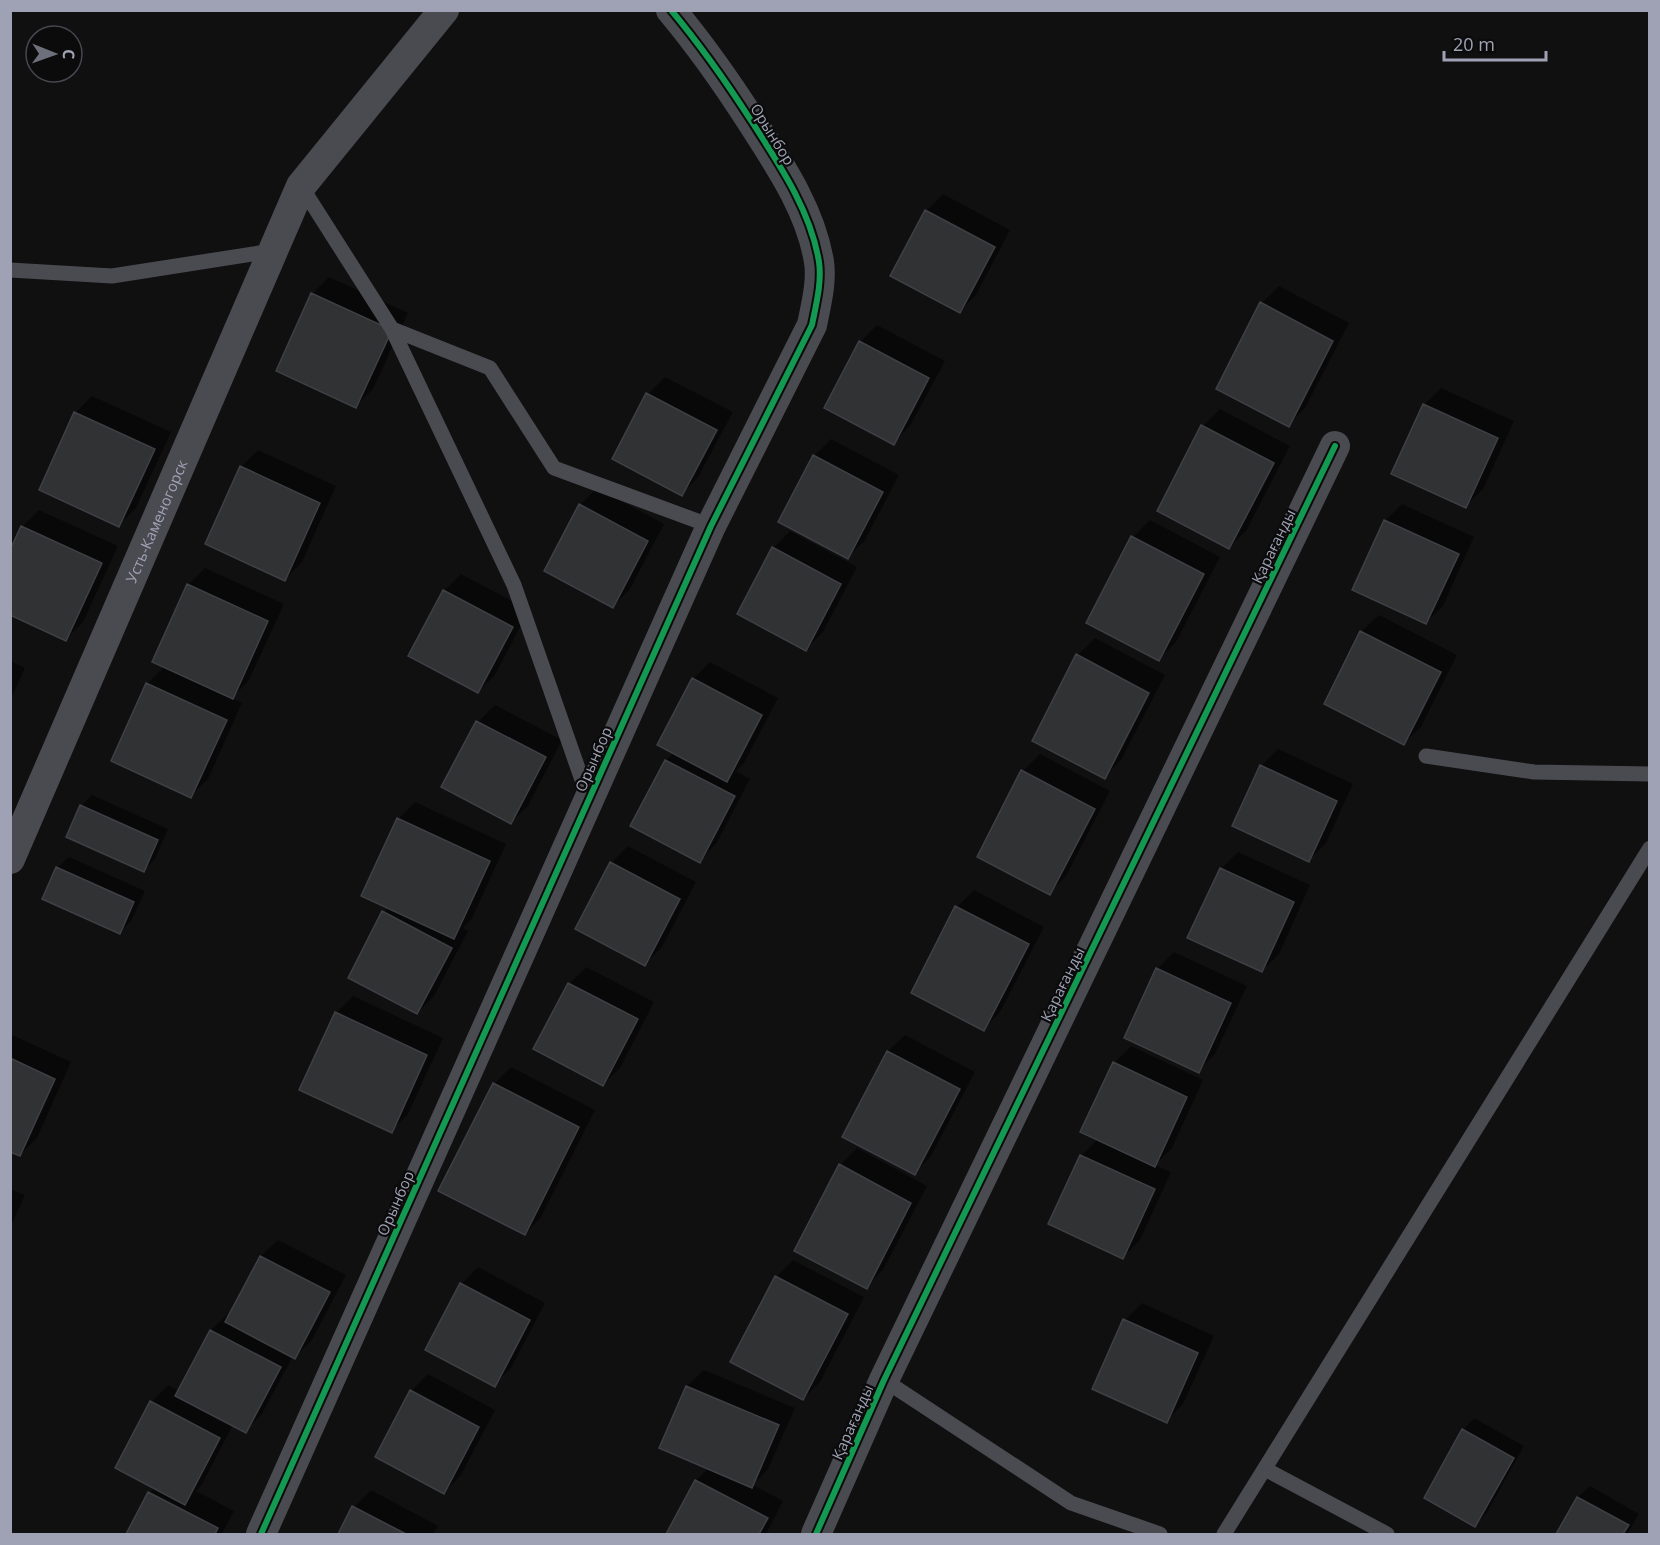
<svg xmlns="http://www.w3.org/2000/svg" width="1660" height="1545" viewBox="0 0 1660 1545" font-family="'Open Sans',sans-serif">
  <style>
    .shadow { fill: #0007 }
    .building { fill: #313234; stroke: #3f4045; stroke-width: 1.5 }
    .lines { fill: none; stroke-linecap: round; stroke-linejoin: round }
    .lane { stroke: #4a4a51; stroke-width: 15 }
    .street { stroke: #4a4a51; stroke-width: 30 }
    .cycleway-casing { stroke: #0b0b0c; stroke-width: 10 }
    .cycleway { stroke: #139951; stroke-width: 6 }
    .labels { text-anchor: middle; dominant-baseline: central; stroke-width: 4.5; stroke-linejoin: round; paint-order: stroke }
    .street-label { font-size: 15px; fill: #9fa2b4; stroke: #0b0b0c }
  </style>
  <rect width="100%" height="100%" fill="#101011"/>
  <path class="shadow" d="M 943,194 L 1010,230 L 976,295 L 959,312 L 926,211 Z
    M 329,277 L 408,313 L 373,389 L 356,406 L 312,294 Z
    M 1279,286 L 1349,323 L 1305,408 L 1288,425 L 1262,303 Z
    M 877,325 L 945,361 L 910,426 L 893,443 L 860,342 Z
    M 665,377 L 733,412 L 698,477 L 682,494 L 614,459 L 648,394 Z
    M 1441,388 L 1514,421 L 1483,489 L 1466,506 L 1424,405 Z
    M 92,396 L 171,432 L 136,508 L 119,525 L 75,413 Z
    M 1220,409 L 1290,446 L 1246,531 L 1229,547 L 1203,426 Z
    M 831,439 L 899,475 L 865,540 L 848,557 L 814,456 Z
    M 258,450 L 336,486 L 302,562 L 285,579 L 241,467 Z
    M 597,488 L 664,524 L 630,589 L 613,606 L 580,505 Z
    M 1402,504 L 1474,537 L 1443,606 L 1426,623 L 1385,521 Z
    M 39,510 L 118,546 L 83,622 L 66,639 L 22,527 Z
    M 1150,520 L 1220,557 L 1176,642 L 1159,659 L 1133,537 Z
    M 790,531 L 857,567 L 823,632 L 806,649 L 773,548 Z
    M 205,568 L 284,604 L 249,680 L 232,698 L 242,703 L 208,779 L 191,796 L 147,684 L 165,666 L 188,585 Z
    M 461,574 L 529,610 L 495,675 L 478,692 L 444,591 Z
    M 1379,615 L 1457,655 L 1421,727 L 1404,743 L 1326,704 L 1362,631 Z
    M 1095,638 L 1165,675 L 1121,760 L 1104,777 L 1078,655 Z
    M 10,661 L 25,668 L 10,701 Z
    M 710,662 L 778,698 L 744,763 L 736,771 L 750,779 L 716,844 L 699,861 L 632,825 L 666,760 L 675,752 L 693,679 Z
    M 495,705 L 562,740 L 528,806 L 511,822 L 443,787 L 478,722 Z
    M 1278,749 L 1353,784 L 1326,843 L 1309,860 L 1261,766 Z
    M 1040,754 L 1110,791 L 1066,876 L 1049,893 L 1023,771 Z
    M 92,795 L 168,829 L 155,859 L 144,870 L 81,806 Z
    M 415,802 L 506,844 L 471,920 L 463,928 L 468,931 L 434,996 L 417,1013 L 350,977 L 384,912 L 389,907 L 398,819 Z
    M 628,846 L 696,882 L 662,947 L 645,964 L 611,863 Z
    M 1238,852 L 1310,885 L 1279,954 L 1262,971 L 1221,869 Z
    M 69,857 L 145,891 L 131,921 L 120,932 L 57,868 Z
    M 974,890 L 1044,927 L 1000,1012 L 983,1029 L 957,907 Z
    M 1174,952 L 1247,986 L 1215,1054 L 1198,1071 L 1157,969 Z
    M 586,967 L 654,1002 L 620,1068 L 603,1084 L 569,984 Z
    M 353,996 L 443,1038 L 408,1114 L 391,1131 L 336,1013 Z
    M 10,1034 L 71,1062 L 37,1138 L 20,1155 L 10,1150 Z
    M 905,1035 L 975,1072 L 931,1156 L 914,1173 L 844,1136 L 888,1051 Z
    M 1131,1046 L 1203,1080 L 1172,1148 L 1155,1165 L 1171,1172 L 1140,1240 L 1123,1257 L 1050,1224 L 1081,1156 L 1098,1139 L 1114,1063 Z
    M 511,1067 L 595,1110 L 541,1217 L 525,1234 L 494,1084 Z
    M 857,1148 L 927,1186 L 883,1270 L 866,1287 L 840,1165 Z
    M 10,1189 L 25,1195 L 10,1228 Z
    M 278,1240 L 346,1275 L 312,1340 L 295,1357 L 293,1356 L 262,1414 L 245,1431 L 233,1425 L 201,1486 L 196,1491 L 234,1511 L 222,1534 L 128,1534 L 150,1493 L 155,1487 L 151,1402 L 168,1385 L 179,1391 L 211,1330 L 228,1314 L 231,1315 L 261,1256 Z
    M 793,1260 L 864,1297 L 820,1382 L 803,1399 L 732,1361 L 776,1277 Z
    M 478,1267 L 545,1303 L 511,1368 L 494,1385 L 461,1284 Z
    M 1142,1303 L 1214,1336 L 1183,1404 L 1166,1421 L 1094,1388 L 1125,1320 Z
    M 704,1370 L 795,1408 L 768,1469 L 753,1485 L 783,1501 L 766,1534 L 668,1534 L 696,1480 L 709,1468 L 661,1447 L 687,1386 Z
    M 428,1374 L 495,1410 L 461,1475 L 444,1492 L 411,1391 Z
    M 1474,1418 L 1524,1446 L 1486,1514 L 1475,1525 L 1463,1430 Z
    M 1590,1486 L 1639,1514 L 1627,1534 L 1558,1534 L 1578,1497 Z
    M 371,1490 L 438,1526 L 433,1534 L 339,1534 L 354,1507 Z"/>
  <path class="building" d="M 925,210 L 995,247 L 960,313 L 890,276 Z
    M 311,293 L 392,330 L 356,408 L 276,371 Z
    M 1260,302 L 1333,341 L 1289,427 L 1216,389 Z
    M 859,341 L 929,378 L 894,445 L 824,408 Z
    M 646,393 L 717,430 L 682,496 L 612,459 Z
    M 1423,404 L 1498,438 L 1466,508 L 1391,474 Z
    M 74,412 L 155,449 L 119,527 L 39,490 Z
    M 1201,425 L 1274,463 L 1229,549 L 1157,511 Z
    M 813,455 L 883,492 L 848,559 L 778,522 Z
    M 240,466 L 320,503 L 285,581 L 205,544 Z
    M 579,504 L 648,541 L 613,608 L 544,571 Z
    M 1384,520 L 1459,554 L 1426,624 L 1352,590 Z
    M 21,526 L 102,563 L 66,641 L 10,615 L 10,550 Z
    M 1131,536 L 1204,574 L 1159,661 L 1086,623 Z
    M 772,547 L 841,584 L 806,651 L 737,614 Z
    M 187,584 L 268,621 L 233,699 L 152,662 Z
    M 443,590 L 513,627 L 478,693 L 408,656 Z
    M 1360,631 L 1441,672 L 1404,745 L 1324,704 Z
    M 1076,654 L 1149,693 L 1105,779 L 1032,741 Z
    M 692,678 L 762,715 L 727,782 L 657,745 Z
    M 146,683 L 227,720 L 191,798 L 111,761 Z
    M 476,721 L 546,757 L 511,824 L 441,787 Z
    M 665,760 L 735,796 L 700,863 L 630,826 Z
    M 1260,765 L 1337,801 L 1309,862 L 1232,826 Z
    M 1021,770 L 1095,809 L 1050,895 L 977,857 Z
    M 80,805 L 158,840 L 144,872 L 66,837 Z
    M 397,818 L 490,861 L 454,939 L 361,896 Z
    M 610,862 L 680,899 L 645,966 L 575,929 Z
    M 56,867 L 134,902 L 120,934 L 42,899 Z
    M 1220,868 L 1294,902 L 1262,972 L 1187,938 Z
    M 955,906 L 1029,944 L 984,1031 L 911,993 Z
    M 382,911 L 452,948 L 417,1014 L 348,978 Z
    M 1156,968 L 1231,1003 L 1199,1073 L 1124,1038 Z
    M 568,983 L 638,1019 L 603,1086 L 533,1049 Z
    M 335,1012 L 427,1055 L 392,1133 L 299,1090 Z
    M 887,1051 L 960,1089 L 915,1175 L 842,1137 Z
    M 10,1058 L 55,1079 L 20,1156 L 10,1152 Z
    M 1113,1062 L 1187,1097 L 1155,1167 L 1080,1132 Z
    M 493,1083 L 579,1127 L 525,1235 L 438,1191 Z
    M 1080,1155 L 1155,1189 L 1123,1259 L 1048,1224 Z
    M 839,1164 L 911,1203 L 867,1289 L 794,1251 Z
    M 260,1256 L 330,1292 L 295,1359 L 225,1322 Z
    M 775,1276 L 848,1314 L 803,1400 L 730,1362 Z
    M 460,1283 L 530,1320 L 495,1387 L 425,1350 Z
    M 1123,1319 L 1198,1353 L 1167,1423 L 1092,1389 Z
    M 210,1330 L 281,1367 L 246,1433 L 175,1396 Z
    M 686,1386 L 779,1425 L 752,1488 L 659,1448 Z
    M 410,1390 L 479,1427 L 444,1494 L 375,1457 Z
    M 150,1401 L 220,1438 L 185,1505 L 115,1468 Z
    M 1462,1429 L 1514,1458 L 1475,1527 L 1424,1498 Z
    M 695,1480 L 768,1518 L 759,1534 L 666,1534 Z
    M 148,1492 L 218,1528 L 215,1534 L 126,1534 Z
    M 1577,1497 L 1629,1525 L 1623,1534 L 1556,1534 Z
    M 352,1506 L 406,1534 L 338,1534 Z"/>
  <g class="lines">
    <path class="lane" d="M 301,186 L 392,329 L 514,585 L 588,797
      M 10,270 L 112,276 L 272,251
      M 392,329 L 490,368 L 554,468 L 711,526
      M 1426,756 L 1534,772 L 1650,774
      M 884,1380 L 1071,1503 L 1160,1534
      M 1265,1469 L 1387,1534
      M 1224,1534 L 1650,848"/>
    <g class="street">
      <path id="s1" d="M 10,859 L 301,186 L 444,10"/>
      <path d="M 261,1534 L 711,526 L 812,325 C 816,305 822,282 819,262 C 811,211 779,164 752,122 C 727,83 701,46 671,10"/>
      <path d="M 816,1534 L 884,1380 L 1335,446"/>
    </g>
    <defs>
      <path id="cycleway" d="M 261,1534 L 711,526 L 812,325 C 816,305 822,282 819,262 C 811,211 779,164 752,122 C 727,83 701,46 671,10
        M 816,1534 L 884,1380 L 1335,446"/>
    </defs>
    <use href="#cycleway" class="cycleway-casing"/>
    <use href="#cycleway" class="cycleway"/>
  </g>
  <g class="labels">
    <g class="street-label">
      <text transform="translate(773 134) rotate(58)">Орынбор</text>
      <text stroke="none"><textPath href="#s1" startOffset="368">Усть-Каменогорск</textPath></text>
      <text transform="translate(1273 546) rotate(-64)">Қарағанды</text>
      <text transform="translate(593 759) rotate(-66)">Орынбор</text>
      <text transform="translate(1062 984) rotate(-64)">Қарағанды</text>
      <text transform="translate(395 1203) rotate(-66)">Орынбор</text>
      <text transform="translate(852 1422) rotate(-66)">Қарағанды</text>
    </g>
  </g>
  <rect width="1660" height="1545" fill="none" stroke="#9fa2b4" stroke-width="24"/>
  <g transform="translate(54 54) rotate(91)"><circle r="28" fill="#0b0b0c" stroke="#46474f" stroke-width="1.5"/>
  <path d="M0-4.5L10 22L0 15L-10 22Z" fill="#6d6f7b"/>
  <text y="-9" font-size="16" font-weight="bold" text-anchor="middle" fill="#9fa2b4">С</text>
  </g>
  <path d="M1444 51v9h102v-9" fill="none" stroke="#9fa2b4" stroke-width="3"/>
  <text x="1453" y="51" font-size="18" fill="#9fa2b4" stroke="#0b0b0c" stroke-width="4.5" paint-order="stroke">20 m</text>
</svg>
